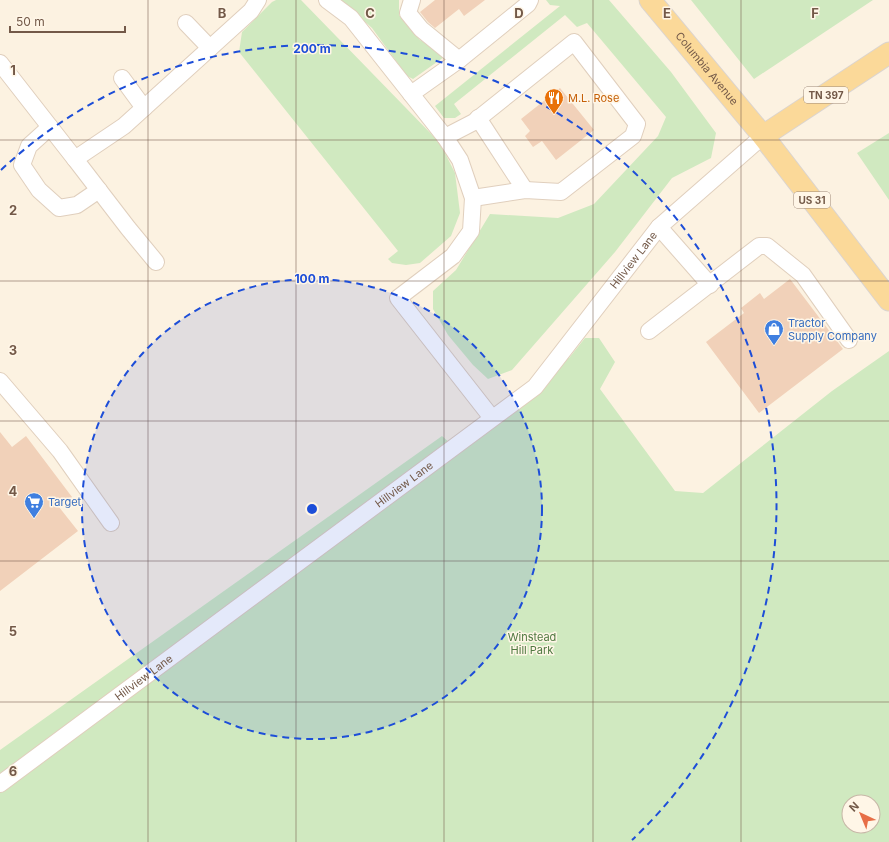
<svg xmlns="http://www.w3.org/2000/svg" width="889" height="842" viewBox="0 0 889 842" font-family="Inter,sans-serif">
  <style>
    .green { fill: #d0e9c0; fill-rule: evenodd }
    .building { fill: #f1d1b9 }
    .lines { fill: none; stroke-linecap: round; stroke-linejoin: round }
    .minor-casing { stroke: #e0cfbd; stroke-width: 18 }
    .major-casing { stroke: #dbd4cf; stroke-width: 23 }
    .minor { stroke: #fff; stroke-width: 16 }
    .major { stroke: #fbd999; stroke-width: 21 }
    .grid { fill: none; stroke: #735948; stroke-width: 1; stroke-opacity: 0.55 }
    .ring { fill: none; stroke: #1d4ed8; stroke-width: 2; stroke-dasharray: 7 5 }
    .labels { text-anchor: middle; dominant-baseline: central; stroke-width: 3; stroke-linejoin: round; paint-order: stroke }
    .shield { fill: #fff6e7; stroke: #9d8878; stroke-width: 1 }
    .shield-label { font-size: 10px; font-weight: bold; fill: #735948 }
    .street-label { font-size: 11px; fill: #735948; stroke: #fff6e7 }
    .food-label { font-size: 11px; fill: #c56008; stroke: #fff6e7; text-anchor: start }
    .shop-label { font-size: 11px; fill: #366cbe; stroke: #fff6e7; text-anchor: start }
    .park-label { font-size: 11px; fill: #507941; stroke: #fff6e7 }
    .grid-label { font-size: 13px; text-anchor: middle; font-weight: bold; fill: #735948; stroke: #fff6e7; stroke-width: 3; stroke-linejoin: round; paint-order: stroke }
    .centre { fill: #1d4ed8; stroke: #fff6e7; stroke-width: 2 }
    .ring-label { font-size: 12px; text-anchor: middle; font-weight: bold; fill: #1d4ed8; stroke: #fff6e7; stroke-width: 3; stroke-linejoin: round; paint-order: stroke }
  </style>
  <rect width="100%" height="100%" fill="#fcf2e1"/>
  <path class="green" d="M 276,0 L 301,0 L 440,143 L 455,173 L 460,213 L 451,236 L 420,263 L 406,265 L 392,263 L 388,259 L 398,251 L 239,52 L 242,32 L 272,2 Z
    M 341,0 L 399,0 L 399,15 L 420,40 L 442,53 L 444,57 L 413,79 L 407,76 L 372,28 Z
    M 546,0 L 609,0 L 671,72 L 716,133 L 711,158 L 672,178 L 615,252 L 512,370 L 488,379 L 473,365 L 448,335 L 433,309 L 433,291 L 456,270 L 490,214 L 558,218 L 594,204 L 658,136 L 666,117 L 587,23 L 577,27 L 565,15 L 454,104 L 461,114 L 455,118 L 444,118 L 435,106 L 560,6 L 550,5 Z
    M 691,0 L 873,0 L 754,79 Z
    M 889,133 L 889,200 L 857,153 Z
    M 585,338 L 599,338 L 615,362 L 600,389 L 675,491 L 703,493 L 832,391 L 889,351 L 889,842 L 0,842 L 0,750 L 442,436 L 459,451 L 567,356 L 569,358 ZM 849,802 L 873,802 L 873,826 L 849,826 Z"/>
  <path class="building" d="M 435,0 L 485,0 L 464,16 L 459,9 L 435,28 L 428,22 L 420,12 Z
    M 560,88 L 594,130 L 556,160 L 542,141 L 533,147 L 525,136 L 530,131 L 521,119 Z
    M 790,279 L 843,349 L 759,413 L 706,342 L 744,313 L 741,308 L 760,293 L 764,299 Z
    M 0,432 L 12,447 L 26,436 L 72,497 L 59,507 L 78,531 L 0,591 Z"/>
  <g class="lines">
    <defs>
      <g id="minor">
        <path d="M 327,0 L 351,18 L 445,137 L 460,160 L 473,198 L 471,231 L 453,256 L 398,298 L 492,418"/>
        <path d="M 412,0 L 408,13 L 421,29 L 459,60"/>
        <path d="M 186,23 L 210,48"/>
        <path d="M 0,63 L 75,159 L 124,126 L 251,11 L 258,0"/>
        <path d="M 122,78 L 144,108"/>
        <path d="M 411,94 L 459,60 L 528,4 L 530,0"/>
        <path d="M 478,118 L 525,190"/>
        <path d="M 50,127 L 29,146 L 22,165 L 39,190 L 59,208 L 77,205 L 99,190"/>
        <path d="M 445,137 L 474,122 L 574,42 L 637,124 L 633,136 L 561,192 L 525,190 L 473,198"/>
        <path d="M 75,159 L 128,228 L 156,262"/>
        <path d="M 659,227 L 710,285"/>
        <path d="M 649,331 L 759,246 L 767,246 L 803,275 L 849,340"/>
        <path d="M 0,381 L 60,451 L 111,523"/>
        <path id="s1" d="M 0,784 L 535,387 L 659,227 L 763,136"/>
      </g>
      <g id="major">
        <path id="s2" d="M 650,0 L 763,136 L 889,300"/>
        <path d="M 763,136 L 889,53"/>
      </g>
    </defs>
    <use href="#minor" class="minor-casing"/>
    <use href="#major" class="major-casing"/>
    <use href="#minor" class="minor"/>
    <use href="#major" class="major"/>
  </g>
  <path class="grid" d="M 148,0 L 148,842M 296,0 L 296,842M 444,0 L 444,842M 593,0 L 593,842M 741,0 L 741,842M 0,140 L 889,140M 0,281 L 889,281M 0,421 L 889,421M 0,561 L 889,561M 0,702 L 889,702"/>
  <circle cx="312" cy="509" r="230" fill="#1d4ed8" fill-opacity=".12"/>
  <g class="ring">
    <circle cx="312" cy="509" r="230"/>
    <path d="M1 170A460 460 0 0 1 632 840"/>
  </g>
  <defs>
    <symbol id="restaurant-pin" viewBox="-11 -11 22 30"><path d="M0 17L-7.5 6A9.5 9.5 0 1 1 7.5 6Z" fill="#e8710a" stroke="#fff6e7"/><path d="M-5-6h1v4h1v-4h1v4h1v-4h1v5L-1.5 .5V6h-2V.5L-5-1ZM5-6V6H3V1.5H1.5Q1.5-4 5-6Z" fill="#fff"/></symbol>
    <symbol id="shop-pin" viewBox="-11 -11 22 30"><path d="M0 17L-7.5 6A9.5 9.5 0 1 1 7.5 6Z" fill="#3f7fe0" stroke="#fff6e7"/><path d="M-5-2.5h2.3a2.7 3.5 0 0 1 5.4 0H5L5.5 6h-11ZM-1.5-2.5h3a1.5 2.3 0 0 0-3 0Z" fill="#fff"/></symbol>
    <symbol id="supermarket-pin" viewBox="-11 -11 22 30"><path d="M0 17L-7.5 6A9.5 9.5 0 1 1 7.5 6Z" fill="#3f7fe0" stroke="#fff6e7"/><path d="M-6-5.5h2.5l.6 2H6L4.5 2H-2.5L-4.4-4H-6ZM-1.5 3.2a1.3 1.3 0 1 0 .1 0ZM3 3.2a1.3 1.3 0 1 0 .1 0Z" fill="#fff"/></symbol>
  </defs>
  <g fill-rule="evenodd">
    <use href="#restaurant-pin" x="543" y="87" width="22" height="30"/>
    <use href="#shop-pin" x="763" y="318" width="22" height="30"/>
    <use href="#supermarket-pin" x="23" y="491" width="22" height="30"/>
  </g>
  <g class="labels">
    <g class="shield">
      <rect x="804" y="87" width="44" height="16" rx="3"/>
      <rect x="794" y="192" width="36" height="16" rx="3"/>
    </g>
    <g class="shield-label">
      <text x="826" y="95">TN 397</text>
      <text x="812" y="200">US 31</text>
    </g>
    <g class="street-label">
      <text stroke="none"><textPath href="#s2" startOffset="89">Columbia Avenue</textPath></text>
      <text stroke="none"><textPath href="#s1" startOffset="827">Hillview Lane</textPath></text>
      <text stroke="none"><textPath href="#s1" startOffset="503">Hillview Lane</textPath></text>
      <text stroke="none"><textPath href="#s1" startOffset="179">Hillview Lane</textPath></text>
    </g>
    <g class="food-label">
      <text x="568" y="98">M.L. Rose</text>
    </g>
    <g class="shop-label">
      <text x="788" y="323">Tractor<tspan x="788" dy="13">Supply Company</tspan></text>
      <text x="48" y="502">Target</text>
    </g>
    <g class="park-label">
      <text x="532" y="637">Winstead<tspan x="532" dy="13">Hill Park</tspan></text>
    </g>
  </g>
  <g class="grid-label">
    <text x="222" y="18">B</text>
    <text x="370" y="18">C</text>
    <text x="519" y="18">D</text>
    <text x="667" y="18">E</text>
    <text x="815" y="18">F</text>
    <text x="13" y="75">1</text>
    <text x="13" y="215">2</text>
    <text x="13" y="355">3</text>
    <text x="13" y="496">4</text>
    <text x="13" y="636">5</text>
    <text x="13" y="776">6</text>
  </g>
  <circle cx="312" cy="509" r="6" class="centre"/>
  <g class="ring-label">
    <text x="312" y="53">200 m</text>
    <text x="312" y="283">100 m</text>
  </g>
  <g transform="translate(861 814) rotate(316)"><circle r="19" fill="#fff6e7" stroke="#c7b7a7"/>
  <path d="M0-3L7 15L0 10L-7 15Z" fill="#e76e46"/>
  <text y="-6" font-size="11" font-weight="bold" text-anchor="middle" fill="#735948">N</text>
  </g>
  <path d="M10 26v6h115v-6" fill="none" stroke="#735948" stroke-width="2"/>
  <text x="16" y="26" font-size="12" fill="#735948" stroke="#fff6e7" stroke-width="3" paint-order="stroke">50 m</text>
</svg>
